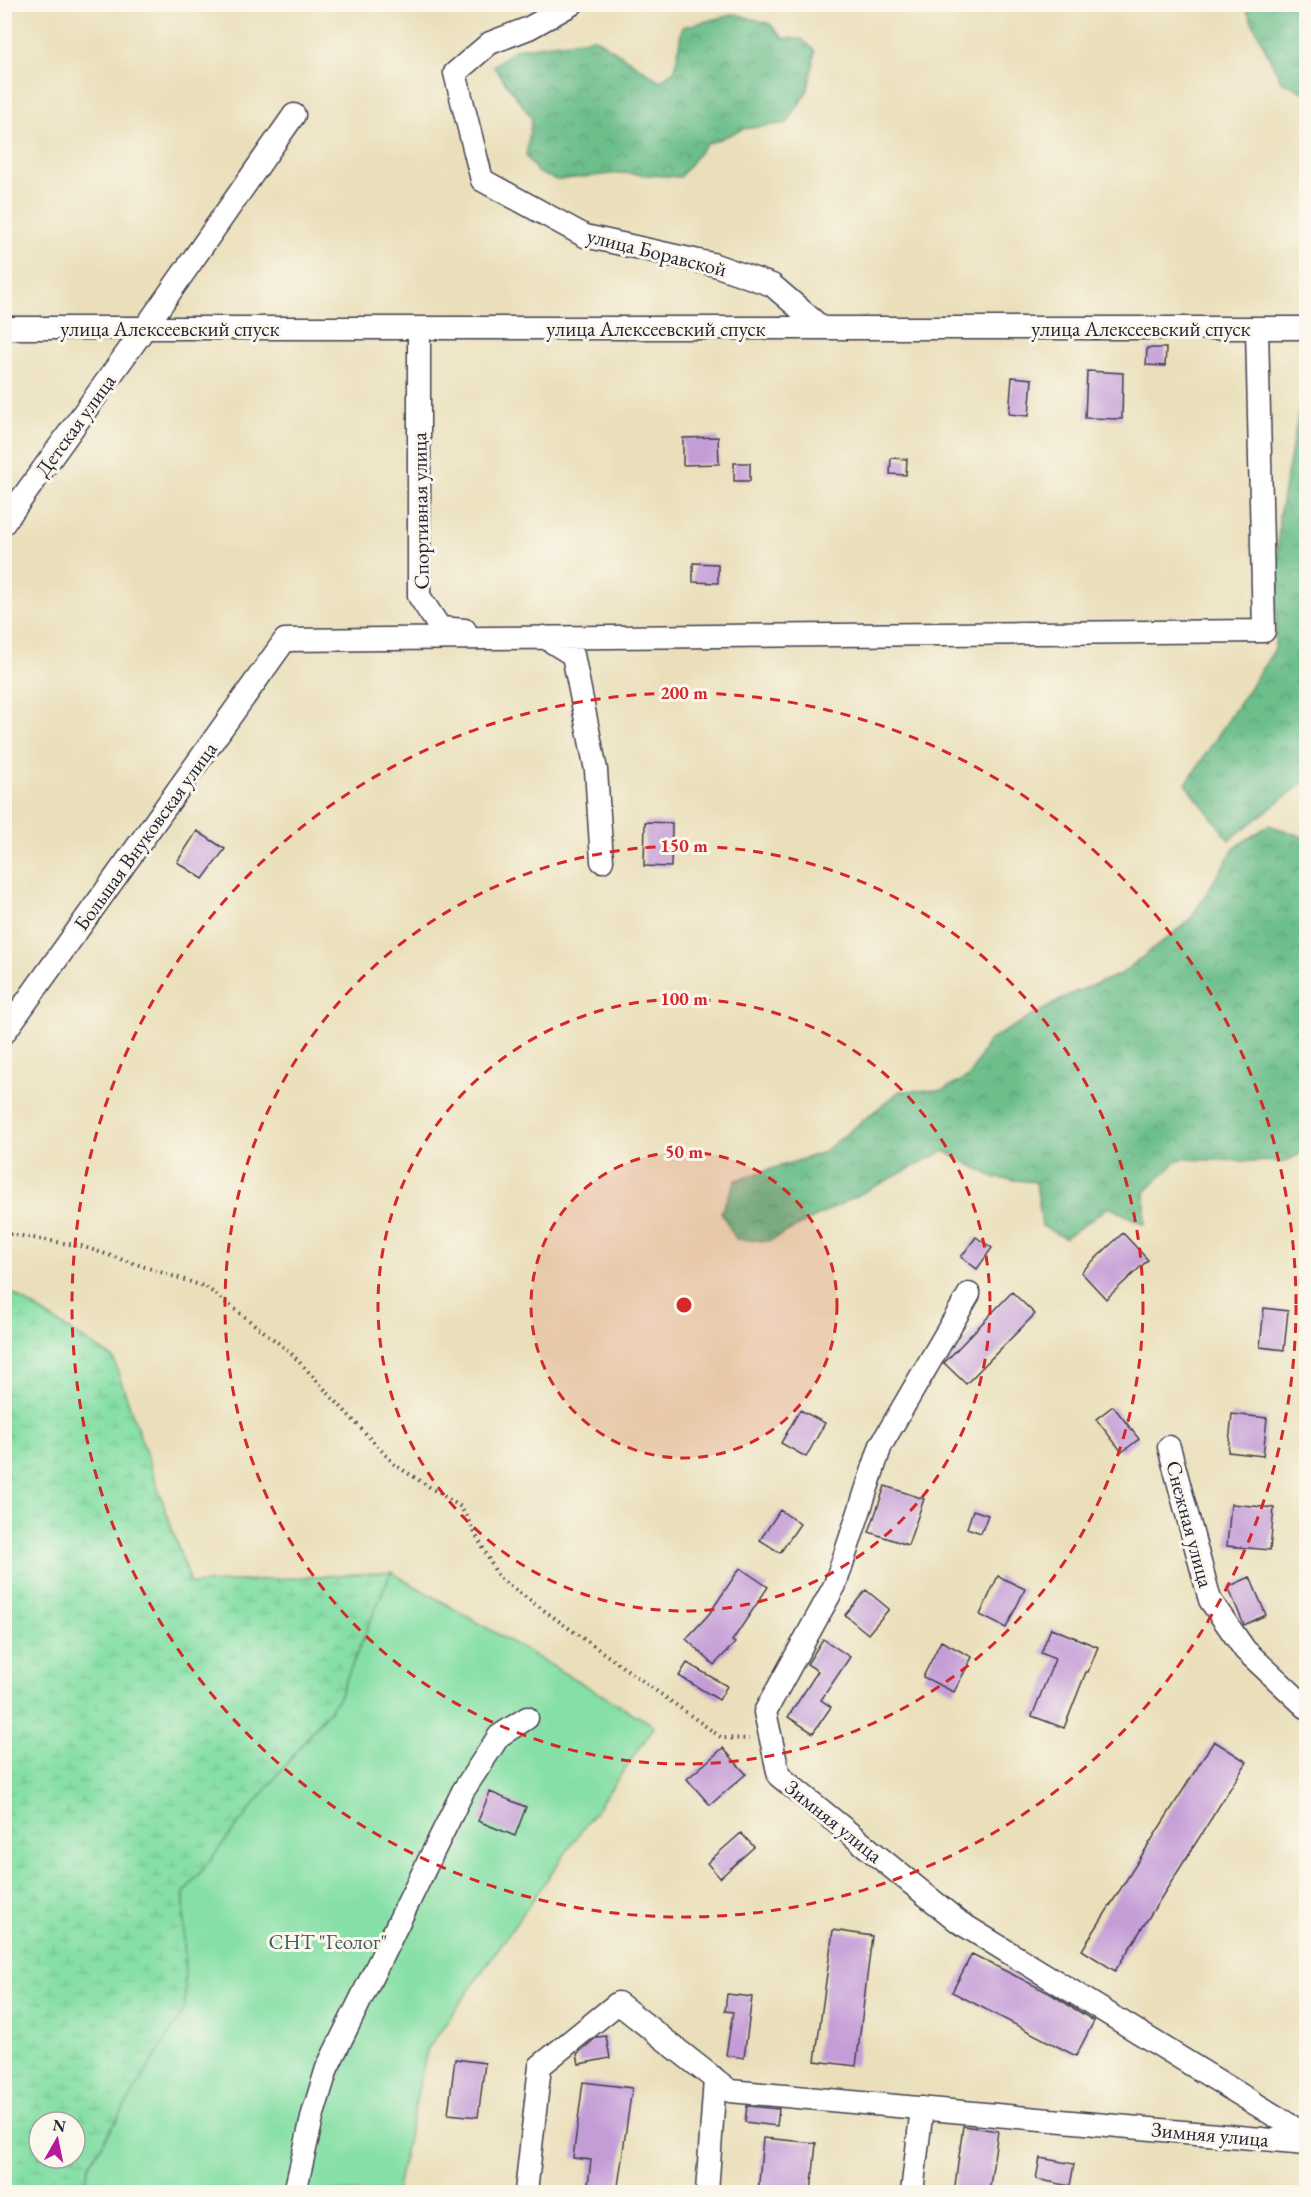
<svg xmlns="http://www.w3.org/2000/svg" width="1311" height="2197" viewBox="0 0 1311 2197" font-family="'EB Garamond',serif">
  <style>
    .forest { fill: url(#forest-crowns); stroke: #477063; stroke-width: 1.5 }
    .wetland { fill: url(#wetland-marsh); stroke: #548070; stroke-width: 1.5; fill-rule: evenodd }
    .green { fill: #85dfa6; stroke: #548070; stroke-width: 1.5 }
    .building { fill: #c49dd7 }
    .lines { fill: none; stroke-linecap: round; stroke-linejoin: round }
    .minor-casing { stroke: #403e4e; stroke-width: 25 }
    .path { stroke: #403e4e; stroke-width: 4; stroke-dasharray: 1.5 4.5; stroke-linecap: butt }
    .minor { stroke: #fff; stroke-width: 22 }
    .ring { fill: none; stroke: #d62828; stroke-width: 3; stroke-dasharray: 10 8 }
    .labels { text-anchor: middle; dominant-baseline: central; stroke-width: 6; stroke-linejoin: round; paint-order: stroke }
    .street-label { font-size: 21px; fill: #22223b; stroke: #fbf7ec }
    .park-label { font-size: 21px; fill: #405b5b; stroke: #fbf7ec }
    .centre { fill: #d62828; stroke: #fbf7ec; stroke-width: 3 }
    .ring-label { font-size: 18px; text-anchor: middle; font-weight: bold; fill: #d62828; stroke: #fbf7ec; stroke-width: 6; stroke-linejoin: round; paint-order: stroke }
  </style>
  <defs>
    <pattern id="forest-crowns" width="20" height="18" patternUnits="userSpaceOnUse" patternTransform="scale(1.5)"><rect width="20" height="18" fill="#6cbe8b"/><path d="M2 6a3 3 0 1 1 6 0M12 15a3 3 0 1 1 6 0" fill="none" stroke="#589a73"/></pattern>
    <pattern id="wetland-marsh" width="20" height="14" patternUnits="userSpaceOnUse" patternTransform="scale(1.5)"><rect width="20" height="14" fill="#85dfa6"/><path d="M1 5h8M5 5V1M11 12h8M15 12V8" fill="none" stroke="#73bf90"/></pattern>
  </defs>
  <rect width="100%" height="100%" fill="#fbf7ec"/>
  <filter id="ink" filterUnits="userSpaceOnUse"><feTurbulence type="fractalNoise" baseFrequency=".0167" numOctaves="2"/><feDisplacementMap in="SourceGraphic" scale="12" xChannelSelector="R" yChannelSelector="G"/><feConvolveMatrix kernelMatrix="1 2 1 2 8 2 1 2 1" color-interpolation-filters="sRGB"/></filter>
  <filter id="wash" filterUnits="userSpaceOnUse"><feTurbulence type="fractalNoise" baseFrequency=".008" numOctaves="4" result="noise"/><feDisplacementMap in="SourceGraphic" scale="24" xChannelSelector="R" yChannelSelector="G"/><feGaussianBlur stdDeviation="1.35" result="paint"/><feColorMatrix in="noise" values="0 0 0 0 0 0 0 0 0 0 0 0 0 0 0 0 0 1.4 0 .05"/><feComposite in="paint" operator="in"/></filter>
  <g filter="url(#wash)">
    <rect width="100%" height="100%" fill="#eadfba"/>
    <path class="forest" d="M 1244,5 L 1306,5 L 1306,92 L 1304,93 L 1281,81 Z
      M 736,14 L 770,24 L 783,38 L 802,39 L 815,51 L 808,90 L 787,123 L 743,129 L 705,145 L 680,177 L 620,173 L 557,180 L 538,173 L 526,156 L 532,118 L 493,66 L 516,49 L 595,38 L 660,81 L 675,70 L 682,27 Z
      M 1306,374 L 1306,781 L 1229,840 L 1186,784 L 1275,649 L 1279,517 Z
      M 1269,825 L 1306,838 L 1306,1151 L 1284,1162 L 1179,1159 L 1145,1192 L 1145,1225 L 1109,1207 L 1065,1238 L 1042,1226 L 1036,1182 L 996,1178 L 944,1151 L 769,1241 L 736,1239 L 721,1212 L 736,1180 L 822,1153 L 900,1091 L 943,1090 L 969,1077 L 988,1041 L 1073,993 L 1121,974 L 1190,920 L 1235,847 Z"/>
    <path class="wetland" d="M 4,1288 L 113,1358 L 191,1584 L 391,1572 L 338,1699 L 184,1893 L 185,2008 L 90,2164 L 82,2192 L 5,2192 ZM 39,2122 L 75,2122 L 75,2158 L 39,2158 Z"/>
    <path class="green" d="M 391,1572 L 655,1726 L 427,2050 L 396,2192 L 82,2192 L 90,2164 L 185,2008 L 184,1893 L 338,1699 Z"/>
    <g id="blocks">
      <path class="building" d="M 1147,348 L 1166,348 L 1165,366 L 1146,365 Z
        M 1087,371 L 1123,373 L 1122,419 L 1085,418 Z
        M 1012,377 L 1032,379 L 1029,416 L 1009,414 Z
        M 718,437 L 719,464 L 683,465 L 683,438 Z
        M 891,458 L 907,459 L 906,475 L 890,474 Z
        M 734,463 L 750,463 L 750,481 L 734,481 Z
        M 693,563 L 718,564 L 718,583 L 693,582 Z
        M 645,822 L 672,823 L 671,867 L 644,866 Z
        M 197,831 L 225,849 L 203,879 L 177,862 Z
        M 1123,1233 L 1148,1260 L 1106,1299 L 1081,1272 Z
        M 976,1237 L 992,1248 L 977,1269 L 961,1257 Z
        M 1012,1292 L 1035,1314 L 966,1384 L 944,1363 Z
        M 1264,1308 L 1288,1311 L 1284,1350 L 1260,1347 Z
        M 1113,1406 L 1139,1439 L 1122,1452 L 1096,1419 Z
        M 800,1410 L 825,1423 L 806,1457 L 781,1443 Z
        M 1232,1414 L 1267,1418 L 1263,1456 L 1228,1452 Z
        M 885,1486 L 924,1499 L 908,1545 L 869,1532 Z
        M 1231,1504 L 1274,1508 L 1270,1550 L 1227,1546 Z
        M 780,1510 L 800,1524 L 780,1553 L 760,1540 Z
        M 973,1510 L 988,1515 L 981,1533 L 967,1528 Z
        M 740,1568 L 768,1587 L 732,1641 L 735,1643 L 714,1665 L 686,1639 L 709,1614 Z
        M 998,1576 L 1025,1589 L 1006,1628 L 980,1615 Z
        M 1250,1577 L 1266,1615 L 1244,1625 L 1228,1587 Z
        M 866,1590 L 889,1609 L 868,1634 L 845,1615 Z
        M 1051,1628 L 1098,1647 L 1088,1672 L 1086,1672 L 1064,1728 L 1032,1716 L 1055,1659 L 1041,1653 Z
        M 823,1639 L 850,1657 L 821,1700 L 831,1707 L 813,1733 L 788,1717 L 818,1671 L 807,1664 Z
        M 941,1641 L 972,1657 L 954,1692 L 923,1677 Z
        M 687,1663 L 727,1686 L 719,1700 L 679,1676 Z
        M 1214,1741 L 1247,1762 L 1115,1971 L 1082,1950 Z
        M 723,1748 L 746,1774 L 710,1805 L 687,1779 Z
        M 490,1792 L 526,1807 L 515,1836 L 478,1821 Z
        M 741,1833 L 754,1847 L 720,1878 L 707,1863 Z
        M 833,1930 L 872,1936 L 856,2066 L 815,2061 Z
        M 972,1954 L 1051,1994 L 1094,2021 L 1076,2056 L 952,1992 Z
        M 727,1994 L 752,1997 L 744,2058 L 726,2055 L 733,2012 L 725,2011 Z
        M 606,2036 L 610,2058 L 579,2064 L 577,2054 L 597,2037 Z
        M 455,2059 L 485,2063 L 478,2117 L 448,2114 Z
        M 583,2082 L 632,2088 L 617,2193 L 587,2193 L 591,2160 L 573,2158 Z
        M 747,2106 L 779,2109 L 777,2126 L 745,2122 Z
        M 963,2126 L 998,2131 L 989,2193 L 954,2193 Z
        M 763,2138 L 816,2143 L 811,2193 L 758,2193 Z
        M 1040,2158 L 1074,2164 L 1070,2186 L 1036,2179 Z"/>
    </g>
  </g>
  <g filter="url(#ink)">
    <use href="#blocks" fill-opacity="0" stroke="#403e4e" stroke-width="1.5"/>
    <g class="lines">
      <defs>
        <path id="minor" d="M 572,4 L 529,28 L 490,43 L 455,73 L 482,180 L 585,236 L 712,264 L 772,285 L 822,328
          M 4,328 L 1306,328
          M 419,328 L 419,596 L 440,628 L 465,630
          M 4,523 L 145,328 L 294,115
          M 544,637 L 573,655 L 596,770 L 602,861
          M 4,1033 L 285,640 L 1264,631 L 1257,328
          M 969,1294 L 881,1445 L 835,1585 L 765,1712 L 779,1776 L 959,1922 L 1306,2135
          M 1169,1447 L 1210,1600 L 1245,1650 L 1306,1707
          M 295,2192 L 313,2114 L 327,2068 L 463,1791 L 499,1736 L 527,1718
          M 526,2192 L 540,2066 L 618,2003 L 730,2091 L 1306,2143
          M 707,2192 L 715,2079
          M 912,2192 L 922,2108"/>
      </defs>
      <use href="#minor" class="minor-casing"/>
      <path class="path" d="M 4,1233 L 81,1246 L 206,1287 L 290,1352 L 395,1465 L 461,1507 L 499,1578 L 722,1738 L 749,1739"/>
      <use href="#minor" class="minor"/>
    </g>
  </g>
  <circle cx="684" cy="1305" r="153" fill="#d62828" fill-opacity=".12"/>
  <g class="ring">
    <circle cx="684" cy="1305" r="153"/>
    <circle cx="684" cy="1305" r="306"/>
    <circle cx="684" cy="1305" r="459"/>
    <circle cx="684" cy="1305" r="612"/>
  </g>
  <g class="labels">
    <g class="street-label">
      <text transform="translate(657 252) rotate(14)">улица Боравской</text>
      <text x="170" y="328">улица Алексеевский спуск</text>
      <text x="656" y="328">улица Алексеевский спуск</text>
      <text x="1141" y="328">улица Алексеевский спуск</text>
      <text transform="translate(75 425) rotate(-54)">Детская улица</text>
      <text transform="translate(420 511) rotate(-91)">Спортивная улица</text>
      <text transform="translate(145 836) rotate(-54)">Большая Внуковская улица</text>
      <text transform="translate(1190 1524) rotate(75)">Снежная улица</text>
      <text transform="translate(834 1821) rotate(39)">Зимняя улица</text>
      <text transform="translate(1210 2134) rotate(5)">Зимняя улица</text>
    </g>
    <g class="park-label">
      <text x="328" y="1941">СНТ "Геолог"</text>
    </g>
  </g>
  <circle cx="684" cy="1305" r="9" class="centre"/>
  <g class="ring-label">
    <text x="684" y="699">200 m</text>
    <text x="684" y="852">150 m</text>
    <text x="684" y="1005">100 m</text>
    <text x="684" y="1158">50 m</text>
  </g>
  <rect width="1311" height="2197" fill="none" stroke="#fbf7ec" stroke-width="24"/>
  <g transform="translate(57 2140) rotate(9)"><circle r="28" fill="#fbf7ec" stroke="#a4a2a5" stroke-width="1.5"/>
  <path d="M0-4.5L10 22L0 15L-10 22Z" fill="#b5179e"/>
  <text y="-9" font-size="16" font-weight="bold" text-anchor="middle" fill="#22223b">N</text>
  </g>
</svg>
